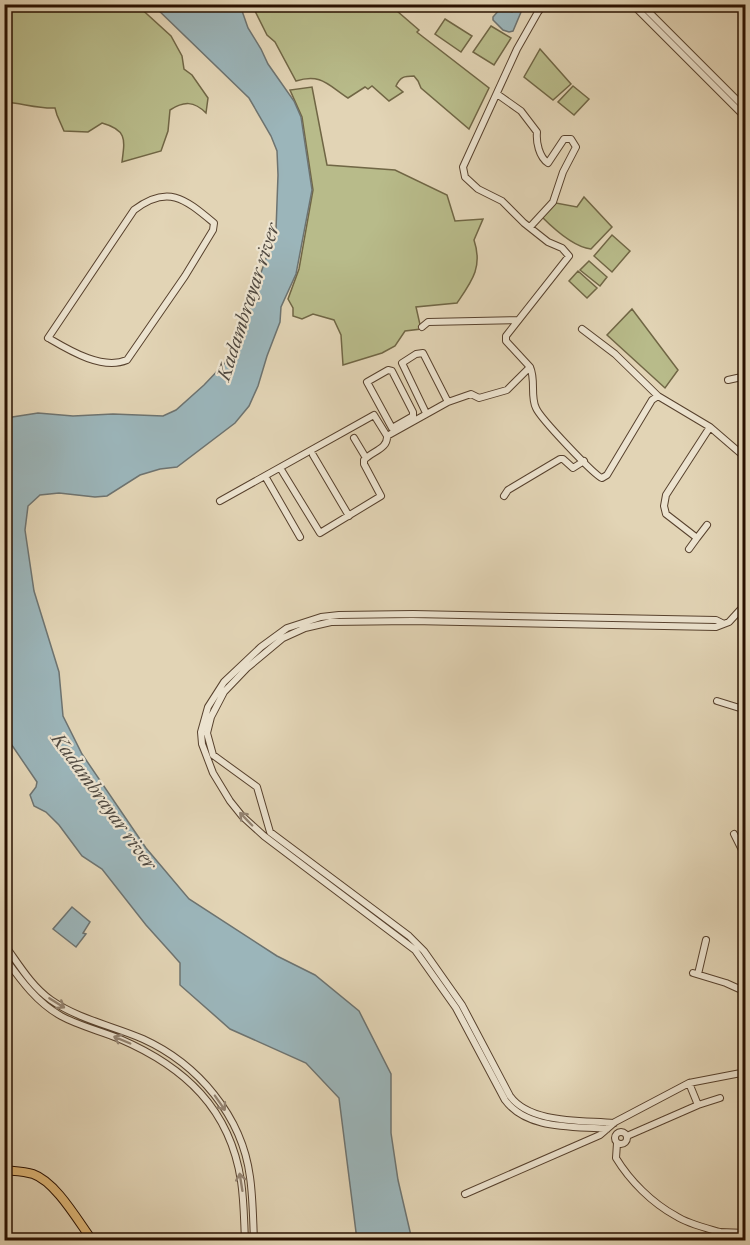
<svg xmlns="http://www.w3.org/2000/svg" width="750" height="1245" viewBox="0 0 750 1245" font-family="'IM FELL French Canon',serif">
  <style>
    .green { fill: #b8bb8a; stroke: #706645; stroke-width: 1.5 }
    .water { fill: #9bb5ba; stroke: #6d7370; stroke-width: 1.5 }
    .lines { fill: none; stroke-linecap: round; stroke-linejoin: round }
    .minor-casing { stroke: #57412d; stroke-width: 8 }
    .major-casing { stroke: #291000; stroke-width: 10 }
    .minor { stroke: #ece3cf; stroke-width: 6 }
    .major { stroke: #e1ba7a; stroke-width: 8 }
    .oneway { stroke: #948472 }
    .labels { text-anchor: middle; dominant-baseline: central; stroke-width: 4.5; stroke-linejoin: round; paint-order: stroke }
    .water-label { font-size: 20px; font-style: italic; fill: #514a41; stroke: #ece3cf }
  </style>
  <rect width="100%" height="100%" fill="#e2d4b5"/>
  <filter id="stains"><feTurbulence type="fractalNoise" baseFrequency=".00333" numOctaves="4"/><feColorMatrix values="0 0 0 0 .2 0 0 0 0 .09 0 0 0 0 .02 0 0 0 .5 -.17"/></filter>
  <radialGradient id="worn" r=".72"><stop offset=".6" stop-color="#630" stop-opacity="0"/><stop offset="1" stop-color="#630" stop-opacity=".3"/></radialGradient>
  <path class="green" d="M 4,5 L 137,5 L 171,36 L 182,56 L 184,69 L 192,75 L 208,98 L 206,113 C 194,101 184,101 170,110 L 168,131 L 161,151 L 122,162 C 125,139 127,130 102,123 L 88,132 L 64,131 L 57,115 L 55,108 C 39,109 21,103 5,102 Z
    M 252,5 L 390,5 L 419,30 L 417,32 L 418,33 L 489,88 L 469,129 L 421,88 L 418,81 L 414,76 C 404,76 400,77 396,86 L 403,92 L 389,101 L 372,86 L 368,89 L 365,87 L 348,98 C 328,85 321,73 296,81 L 275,42 L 267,35 Z
    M 445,19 L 472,36 L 461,52 L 435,34 Z
    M 491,26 L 511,38 L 494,65 L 473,52 Z
    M 540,49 L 571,84 L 553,100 L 524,77 Z
    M 573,86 L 589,99 L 574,115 L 558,102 Z
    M 312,87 L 327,165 L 395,170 L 447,195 L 455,221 L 483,219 L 474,240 C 483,267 472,281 457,303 L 416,307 L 421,329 L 405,331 L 395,346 L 382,353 L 343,365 L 341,335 L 334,320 L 313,314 L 302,319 L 293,316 L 293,308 L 288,299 L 299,269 L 313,190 L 302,117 L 290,90 Z
    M 584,197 L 612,227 L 591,249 C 573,247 554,229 542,217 L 556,203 L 577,207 Z
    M 612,235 L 630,251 L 612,272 L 594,256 Z
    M 589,261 L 607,277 L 600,286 L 580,270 Z
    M 578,271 L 597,288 L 587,298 L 569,281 Z
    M 632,309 L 678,370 L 665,388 L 607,335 Z"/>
  <path class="water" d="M 153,5 L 240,5 L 248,28 L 261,49 L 268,64 L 294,101 L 301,117 L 312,190 L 296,274 L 281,307 L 280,322 L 267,356 L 258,386 L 249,406 L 235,423 L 177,467 L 160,469 L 140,475 L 107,496 L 95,497 L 59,493 L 40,495 L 28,506 L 25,530 L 34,591 L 59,672 L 63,716 L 82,754 L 146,848 L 189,899 L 277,956 L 315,975 L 359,1011 L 391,1074 L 391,1133 L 398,1180 L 412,1240 L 357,1240 L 339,1098 L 306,1063 L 230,1029 L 180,985 L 180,963 L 173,955 L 146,925 L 102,869 L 82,856 L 59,825 L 46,812 L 34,806 L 30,795 L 36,787 L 37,782 L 5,735 L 4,422 L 6,418 L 38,413 L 73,416 L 113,414 L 163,416 L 176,410 L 204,385 L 224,364 L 241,336 L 245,318 L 276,230 L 278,175 L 277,151 L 271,136 L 249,98 Z
    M 501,5 L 508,5 L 507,10 L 512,12 L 517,8 L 515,5 L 524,5 L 513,31 L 509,32 L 503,30 L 493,20 L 493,17 L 500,9 Z
    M 72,907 L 90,922 L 83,933 L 86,934 L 76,947 L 53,929 Z"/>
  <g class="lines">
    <defs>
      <path id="minor" d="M 632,4 L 746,118
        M 641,4 L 746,109
        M 497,94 L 521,111 L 537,132 C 536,142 539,157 548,163 L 564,139 L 571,139 L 576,147 L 563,172 L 553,202 L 530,227
        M 422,327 L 428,322 L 518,320
        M 582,329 L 615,354 L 658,396
        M 48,338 L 134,210 C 168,184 185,199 214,223 L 213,230 L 185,276 L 127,360 C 103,370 72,352 50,339
        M 530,367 L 506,341 L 506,336 L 569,256 L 562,248 L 548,242 L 524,223 L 502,201 L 478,189 L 465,177 L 463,167 L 517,49 L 538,12 L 544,4
        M 388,370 L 392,371 L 413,412 L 413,416 L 392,428 L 367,382 Z
        M 728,380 L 746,376
        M 426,413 L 402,363 L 416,354 L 423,353 L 448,402
        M 354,438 L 366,458
        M 313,455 L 349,516
        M 282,471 L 320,533 L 381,496 L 364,464 L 364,460 C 372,451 388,449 387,436
        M 265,476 L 300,537
        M 504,496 L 508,490 L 560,459 L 563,459 L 573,468 L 584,461
        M 220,501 L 374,415 L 387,436 L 448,402 L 471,394 L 479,398 L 507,390 L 530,367 C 536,380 530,396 536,408 C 540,418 595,476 602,478 L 607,475 L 652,400 L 658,396 L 710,427 L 746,458
        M 697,538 L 707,525
        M 689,549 L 697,538 L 666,514 L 664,506 L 666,495 L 710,427
        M 717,701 L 746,710
        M 734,834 L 746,858
        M 4,944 C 18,963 31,986 51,1000 C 78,1019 113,1026 143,1039 C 198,1064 242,1116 250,1177 C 253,1198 253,1220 254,1240
        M 4,957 C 20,979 36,1002 61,1016 C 79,1026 101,1031 120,1039 C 185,1067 230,1109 241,1181 C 244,1201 244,1221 245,1240
        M 693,973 L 726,983 L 746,992
        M 698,974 L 706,940
        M 698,1105 L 720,1098
        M 614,1123 C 583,1120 530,1124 510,1096 L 462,1005 L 424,951 L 409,936 L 270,832 L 257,787 L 213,755 L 207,733 L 211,717 L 224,692 L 247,668 L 283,638 L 305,628 L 331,622 L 412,621 L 716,627 L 729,622 L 740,610 L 746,608
        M 607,1129 C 573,1126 527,1130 505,1100 L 456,1008 L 415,950 L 264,836 L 242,816 L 230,801 L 213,773 L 202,744 L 201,732 L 208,707 L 224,682 L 261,647 L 287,628 L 321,617 L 339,615 L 413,614 L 716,620 L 722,623
        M615 1138a6 6 0 1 1 12 0a6 6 0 1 1-12 0Z
        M 627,1136 L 698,1105 L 689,1083
        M 617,1143 L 616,1158 C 630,1181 652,1203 676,1216 C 688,1224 706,1228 720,1232
        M 465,1194 L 600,1135 L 615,1122 L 689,1083 L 746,1072
        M 717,1240 L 720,1232 L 746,1233"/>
      <path id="major" d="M 4,1170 C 13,1171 24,1171 33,1174 C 56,1182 78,1221 92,1240"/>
    </defs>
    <use href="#minor" class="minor-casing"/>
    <use href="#major" class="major-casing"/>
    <use href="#minor" class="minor"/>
    <use href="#major" class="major"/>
  </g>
  <defs><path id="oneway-shaft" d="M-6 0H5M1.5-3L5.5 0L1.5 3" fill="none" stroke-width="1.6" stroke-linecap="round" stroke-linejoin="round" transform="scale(1.5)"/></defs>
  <g class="oneway">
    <use href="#oneway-shaft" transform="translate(246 819) rotate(-134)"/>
    <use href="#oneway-shaft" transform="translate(57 1003) rotate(32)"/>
    <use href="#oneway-shaft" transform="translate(122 1040) rotate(-157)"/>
    <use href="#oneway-shaft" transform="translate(220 1103) rotate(55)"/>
    <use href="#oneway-shaft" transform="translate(241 1182) rotate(-99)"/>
  </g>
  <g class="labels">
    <g class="water-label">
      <text transform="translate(248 302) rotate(-72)">Kadambrayar river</text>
      <text transform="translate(104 801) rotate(54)">Kadambrayar river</text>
    </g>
  </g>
  <rect width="750" height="1245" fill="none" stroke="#e2d4b5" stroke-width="24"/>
  <rect x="6" y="6" width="738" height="1233" fill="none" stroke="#291000" stroke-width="3"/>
  <rect x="12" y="12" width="726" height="1221" fill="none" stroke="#291000" stroke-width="1.5"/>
  <rect width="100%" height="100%" filter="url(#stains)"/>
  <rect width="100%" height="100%" fill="url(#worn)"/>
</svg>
